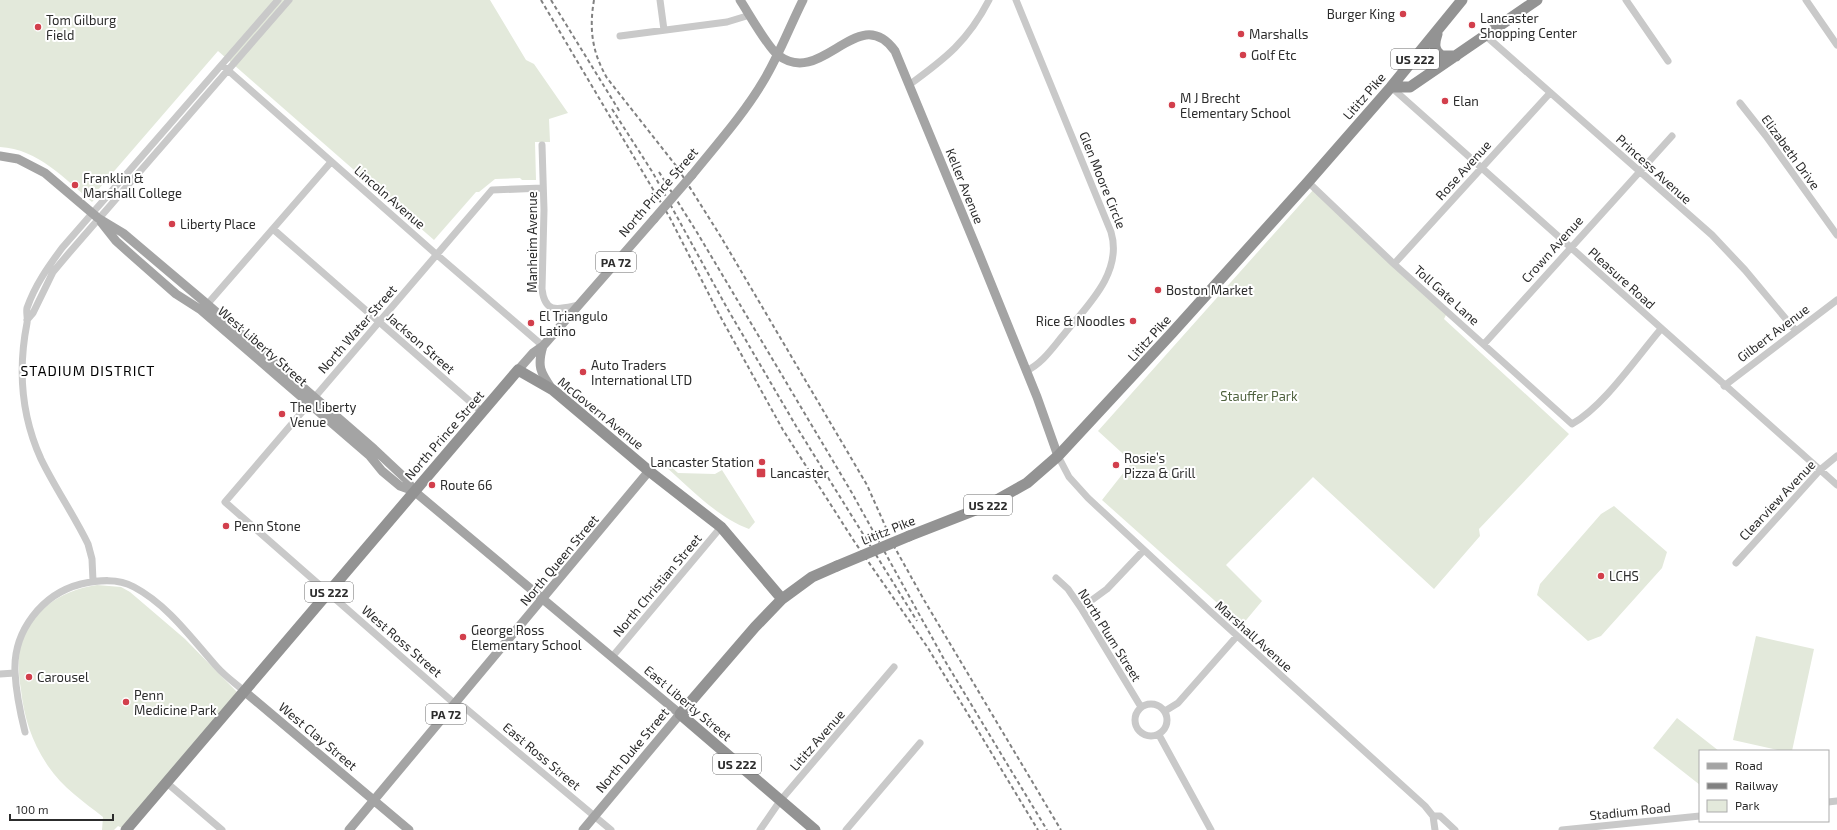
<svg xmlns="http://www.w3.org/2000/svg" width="1837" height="830" viewBox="0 0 1837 830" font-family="'Exo 2',sans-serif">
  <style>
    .green { fill: #e3e9db }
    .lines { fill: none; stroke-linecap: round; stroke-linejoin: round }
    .minor { stroke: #c9c9c9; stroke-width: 7 }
    .major { stroke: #a4a4a4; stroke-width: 9 }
    .highway { stroke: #939393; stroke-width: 11 }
    .rail { stroke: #818181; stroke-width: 2; stroke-dasharray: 4 3; stroke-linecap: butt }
    .major-bridge { stroke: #a4a4a4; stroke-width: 9 }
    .highway-bridge { stroke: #939393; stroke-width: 11 }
    .poi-dot { fill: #d23f4c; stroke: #fff; stroke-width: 1.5 }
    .labels { text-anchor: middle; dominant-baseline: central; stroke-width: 4; stroke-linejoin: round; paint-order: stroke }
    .shield { fill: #fff; stroke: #6b6b6b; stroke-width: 1 }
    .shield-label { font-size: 12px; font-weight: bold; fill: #2c2c2c }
    .poi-label { font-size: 13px; fill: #2c2c2c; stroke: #fff; text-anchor: start }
    .street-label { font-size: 13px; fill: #2c2c2c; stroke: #fff }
    .park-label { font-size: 13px; fill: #50633f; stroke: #fff }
    .neighbourhood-label { font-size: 14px; letter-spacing: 1px; fill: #000; stroke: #fff }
  </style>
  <rect width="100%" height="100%" fill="#fff"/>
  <path class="green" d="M 0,0 L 490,0 L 526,60 L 534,64 L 568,113 L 549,119 L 550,142 L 535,142 L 536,180 L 522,180 L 520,178 L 495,179 L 479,192 L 476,192 L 434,240 L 218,51 L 97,191 L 97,196 L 92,202 C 65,179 38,149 0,147 Z
    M 1314,189 L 1448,311 L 1444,319 L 1569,434 L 1479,529 L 1480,536 L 1434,589 L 1313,477 L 1226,565 L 1262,601 L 1242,625 L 1102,500 L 1132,462 L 1098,431 Z
    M 668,464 L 678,473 L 715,474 L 722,470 L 755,522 L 749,529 C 717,517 691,489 666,467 Z
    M 1614,506 L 1667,552 L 1662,568 L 1601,636 L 1588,641 L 1537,595 L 1540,584 L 1601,514 Z
    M 97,585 L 121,587 L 130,592 L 185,639 L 237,692 L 122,828 L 118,826 L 114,830 L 102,830 L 103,817 C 84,802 62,787 48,766 C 32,742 24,718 21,690 C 19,678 18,665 19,654 C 25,613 60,590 97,585 Z
    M 1756,636 L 1814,649 L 1792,751 L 1782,751 L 1733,740 Z
    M 1677,718 L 1719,751 L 1700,751 L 1700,785 L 1653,748 Z"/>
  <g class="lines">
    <path class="minor" d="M 660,0 L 664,30
      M 1016,0 L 1111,232 C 1123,272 1088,305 1065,333 C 1053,347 1043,363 1026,371
      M 1626,0 L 1668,61
      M 1806,0 L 1837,45
      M 620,36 L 727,22 L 750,15
      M 1486,36 L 1712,235 L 1745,270 L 1796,331
      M 222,65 L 436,254 L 543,346
      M 909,85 C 946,58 968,41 989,0
      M 1391,87 L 1837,485
      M 1740,103 L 1766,136 L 1837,235
      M 542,145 L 544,210 L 542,289 C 545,315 559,309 579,305
      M 1308,182 L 1394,264 L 1572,424 C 1604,406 1636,358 1661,329
      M 543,188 L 492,190 L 225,502 L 455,704 L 464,707 L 611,830
      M 273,229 L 482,412
      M 1394,264 L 1550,93
      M 204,308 L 331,162
      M 27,320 L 33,313 L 53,272 L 69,253 L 289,0
      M 1484,344 L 1672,136
      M 1724,386 L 1837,300
      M 1058,456 L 1069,477 L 1088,498 L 1212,613 L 1425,806 L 1433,816 L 1435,830
      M 1736,563 L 1820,470 L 1837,456
      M 1056,578 L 1068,589 L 1081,608 L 1141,707
      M 93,581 L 92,559 L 88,544 C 74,515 55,488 41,459 C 21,415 18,369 27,323 C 28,318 26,313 27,308 C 35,285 48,267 62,248 L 278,0
      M 1081,608 L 1107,589 L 1144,550
      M 612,657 L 721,527
      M 0,674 L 15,673
      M1135 720a16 16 0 1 1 32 0a16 16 0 1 1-32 0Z
      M 1165,711 L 1178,703 L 1237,636
      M 25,732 C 20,712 16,692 15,672 C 13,631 42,594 81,584 C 99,580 118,578 134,587 C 168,605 192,639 217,667 C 225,676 235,683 244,691
      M 1159,735 L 1211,830
      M 167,783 L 222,830
      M 1828,802 L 1837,801
      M 1433,816 L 1440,816 L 1455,830
      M 760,830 L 780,801 L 894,667
      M 846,830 L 920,743
      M 1562,830 L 1700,816"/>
    <path class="major" d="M 740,0 C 748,12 768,48 778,55 C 822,89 858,0 895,51 L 979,254 L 1037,397 L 1058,456
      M 0,156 L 18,159 L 45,173 L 98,218 L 123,233 L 207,304 L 374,449 L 406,479 L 414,491 L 680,714 L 583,830
      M 692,175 C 717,144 744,114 764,80 C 779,55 790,26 803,0
      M 101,222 L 116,241 L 135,258 L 176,294 L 201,310 L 275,374 L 369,455 L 382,471 L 400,486 L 414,491
      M 543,346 C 537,366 540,372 552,389
      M 518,370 L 533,353 L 543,346 L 654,219
      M 244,691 L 409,830
      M 349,830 L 649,471"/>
    <path class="highway" d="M 1437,34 C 1434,43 1433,51 1442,56 L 1456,56
      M 1391,87 L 1410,87 L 1537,0
      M 909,536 L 986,506 L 1027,483 L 1058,456 L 1172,333 L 1308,182 L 1391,87 L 1462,0
      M 126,830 L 518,370 L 553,390 L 649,471 L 721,527 L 782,599
      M 815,830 L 680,714 L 755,627 L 782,599 L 812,577 L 837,566"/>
    <path class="rail" d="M 541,0 L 670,218 L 720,316 L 783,430 L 854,541 L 928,648 L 1038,830
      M 551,0 L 620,112
      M 594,0 C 589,29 592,52 607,78 L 677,167 L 721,237 L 867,485 L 895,548 L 924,600 L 1061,830
      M 612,109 L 653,173 L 727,308 L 796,426 L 917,621
      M 659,172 L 698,234 L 852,493 L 945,661 L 1047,830"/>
    <path class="major-bridge" d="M 654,219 L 692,175"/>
    <path class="highway-bridge" d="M 837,566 L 909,536"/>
  </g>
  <g class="poi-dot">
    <circle cx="1403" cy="14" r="4"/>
    <circle cx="1472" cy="25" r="4"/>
    <circle cx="38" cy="27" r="4"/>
    <circle cx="1241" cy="34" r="4"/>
    <circle cx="1243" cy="55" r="4"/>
    <circle cx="1445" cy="101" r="4"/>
    <circle cx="1172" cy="105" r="4"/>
    <circle cx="75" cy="185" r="4"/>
    <circle cx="172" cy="224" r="4"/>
    <circle cx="1158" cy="290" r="4"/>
    <circle cx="1133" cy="321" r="4"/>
    <circle cx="531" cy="323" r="4"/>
    <circle cx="583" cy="372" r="4"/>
    <circle cx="282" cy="414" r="4"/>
    <circle cx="762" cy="462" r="4"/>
    <circle cx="1116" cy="465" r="4"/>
    <rect x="756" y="468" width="10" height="10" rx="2"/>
    <circle cx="432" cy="485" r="4"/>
    <circle cx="226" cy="526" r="4"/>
    <circle cx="1601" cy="576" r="4"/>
    <circle cx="463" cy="637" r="4"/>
    <circle cx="29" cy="677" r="4"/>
    <circle cx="126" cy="702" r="4"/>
  </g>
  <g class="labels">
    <g class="shield">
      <rect x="1391" y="49" width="48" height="20" rx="3"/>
      <rect x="596" y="252" width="40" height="20" rx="3"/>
      <rect x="964" y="495" width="48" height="20" rx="3"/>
      <rect x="305" y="582" width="48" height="20" rx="3"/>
      <rect x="426" y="704" width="40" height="20" rx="3"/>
      <rect x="713" y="754" width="48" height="20" rx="3"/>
    </g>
    <g class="shield-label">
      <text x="1415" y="59">US 222</text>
      <text x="616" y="262">PA 72</text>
      <text x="988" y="505">US 222</text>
      <text x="329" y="592">US 222</text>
      <text x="446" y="714">PA 72</text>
      <text x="737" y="764">US 222</text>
    </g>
    <g class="poi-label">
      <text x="1395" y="14" text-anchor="end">Burger King</text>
      <text x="1480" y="18">Lancaster<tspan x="1480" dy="15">Shopping Center</tspan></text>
      <text x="46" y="20">Tom Gilburg<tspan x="46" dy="15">Field</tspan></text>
      <text x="1249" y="34">Marshalls</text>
      <text x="1251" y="55">Golf Etc</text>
      <text x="1180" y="98">M J Brecht<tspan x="1180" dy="15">Elementary School</tspan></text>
      <text x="1453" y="101">Elan</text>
      <text x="83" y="178">Franklin &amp;<tspan x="83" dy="15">Marshall College</tspan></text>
      <text x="180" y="224">Liberty Place</text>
      <text x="1166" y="290">Boston Market</text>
      <text x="539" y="316">El Triangulo<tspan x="539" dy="15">Latino</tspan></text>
      <text x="1125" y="321" text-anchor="end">Rice &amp; Noodles</text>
      <text x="591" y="365">Auto Traders<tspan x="591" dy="15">International LTD</tspan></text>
      <text x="290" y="407">The Liberty<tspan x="290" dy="15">Venue</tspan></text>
      <text x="1124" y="458">Rosie’s<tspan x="1124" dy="15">Pizza &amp; Grill</tspan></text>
      <text x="754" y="462" text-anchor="end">Lancaster Station</text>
      <text x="770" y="473">Lancaster</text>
      <text x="440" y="485">Route 66</text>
      <text x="234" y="526">Penn Stone</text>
      <text x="1609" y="576">LCHS</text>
      <text x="471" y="630">George Ross<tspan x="471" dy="15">Elementary School</tspan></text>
      <text x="37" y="677">Carousel</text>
      <text x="134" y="695">Penn<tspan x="134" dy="15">Medicine Park</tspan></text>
    </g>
    <g class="street-label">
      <text transform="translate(1364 96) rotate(-49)">Lititz Pike</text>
      <text transform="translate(1791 152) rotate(54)">Elizabeth Drive</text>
      <text transform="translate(1654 169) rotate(42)">Princess Avenue</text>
      <text transform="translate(1463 170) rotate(-48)">Rose Avenue</text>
      <text transform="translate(1103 180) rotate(68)">Glen Moore Circle</text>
      <text transform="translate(965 186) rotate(68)">Keller Avenue</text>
      <text transform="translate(658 192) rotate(-49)">North Prince Street</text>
      <text transform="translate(390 197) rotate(41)">Lincoln Avenue</text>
      <text transform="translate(532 242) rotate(-90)">Manheim Avenue</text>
      <text transform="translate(1552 249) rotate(-48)">Crown Avenue</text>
      <text transform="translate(1622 278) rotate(42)">Pleasure Road</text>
      <text transform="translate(1447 295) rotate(42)">Toll Gate Lane</text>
      <text transform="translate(357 329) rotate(-49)">North Water Street</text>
      <text transform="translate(1773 333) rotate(-37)">Gilbert Avenue</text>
      <text transform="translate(1149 338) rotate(-48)">Lititz Pike</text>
      <text transform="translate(421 343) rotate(41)">Jackson Street</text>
      <text transform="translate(263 346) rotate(41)">West Liberty Street</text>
      <text transform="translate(601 413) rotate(39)">McGovern Avenue</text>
      <text transform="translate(444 435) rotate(-49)">North Prince Street</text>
      <text transform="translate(1777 500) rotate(-47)">Clearview Avenue</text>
      <text transform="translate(888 530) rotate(-22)">Lititz Pike</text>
      <text transform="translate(559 560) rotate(-50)">North Queen Street</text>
      <text transform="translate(657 585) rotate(-50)">North Christian Street</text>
      <text transform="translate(1110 635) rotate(58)">North Plum Street</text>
      <text transform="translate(1254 636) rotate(42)">Marshall Avenue</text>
      <text transform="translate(402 641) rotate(41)">West Ross Street</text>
      <text transform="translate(688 703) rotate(40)">East Liberty Street</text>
      <text transform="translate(318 736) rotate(40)">West Clay Street</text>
      <text transform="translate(817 740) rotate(-49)">Lititz Avenue</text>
      <text transform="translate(632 750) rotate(-50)">North Duke Street</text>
      <text transform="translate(542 756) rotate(40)">East Ross Street</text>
      <text transform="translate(1630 811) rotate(-6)">Stadium Road</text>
    </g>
    <g class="park-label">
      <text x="1259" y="396">Stauffer Park</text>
    </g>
    <g class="neighbourhood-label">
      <text x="88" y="370">STADIUM DISTRICT</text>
    </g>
  </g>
  <rect x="1699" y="750" width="130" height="72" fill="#ffffff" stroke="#ababab"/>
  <rect x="1707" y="763" width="20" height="6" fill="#a4a4a4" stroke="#ababab"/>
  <text x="1735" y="770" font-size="12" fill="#2c2c2c">Road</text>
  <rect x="1707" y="783" width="20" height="6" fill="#818181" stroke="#ababab"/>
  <text x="1735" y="790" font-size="12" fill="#2c2c2c">Railway</text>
  <rect x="1707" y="800" width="20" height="12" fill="#e3e9db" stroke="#ababab"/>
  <text x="1735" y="810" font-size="12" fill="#2c2c2c">Park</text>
  <path d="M10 814v6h103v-6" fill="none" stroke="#2c2c2c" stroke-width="2"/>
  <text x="16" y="814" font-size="12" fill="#2c2c2c" stroke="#ffffff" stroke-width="3" paint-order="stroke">100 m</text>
</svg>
